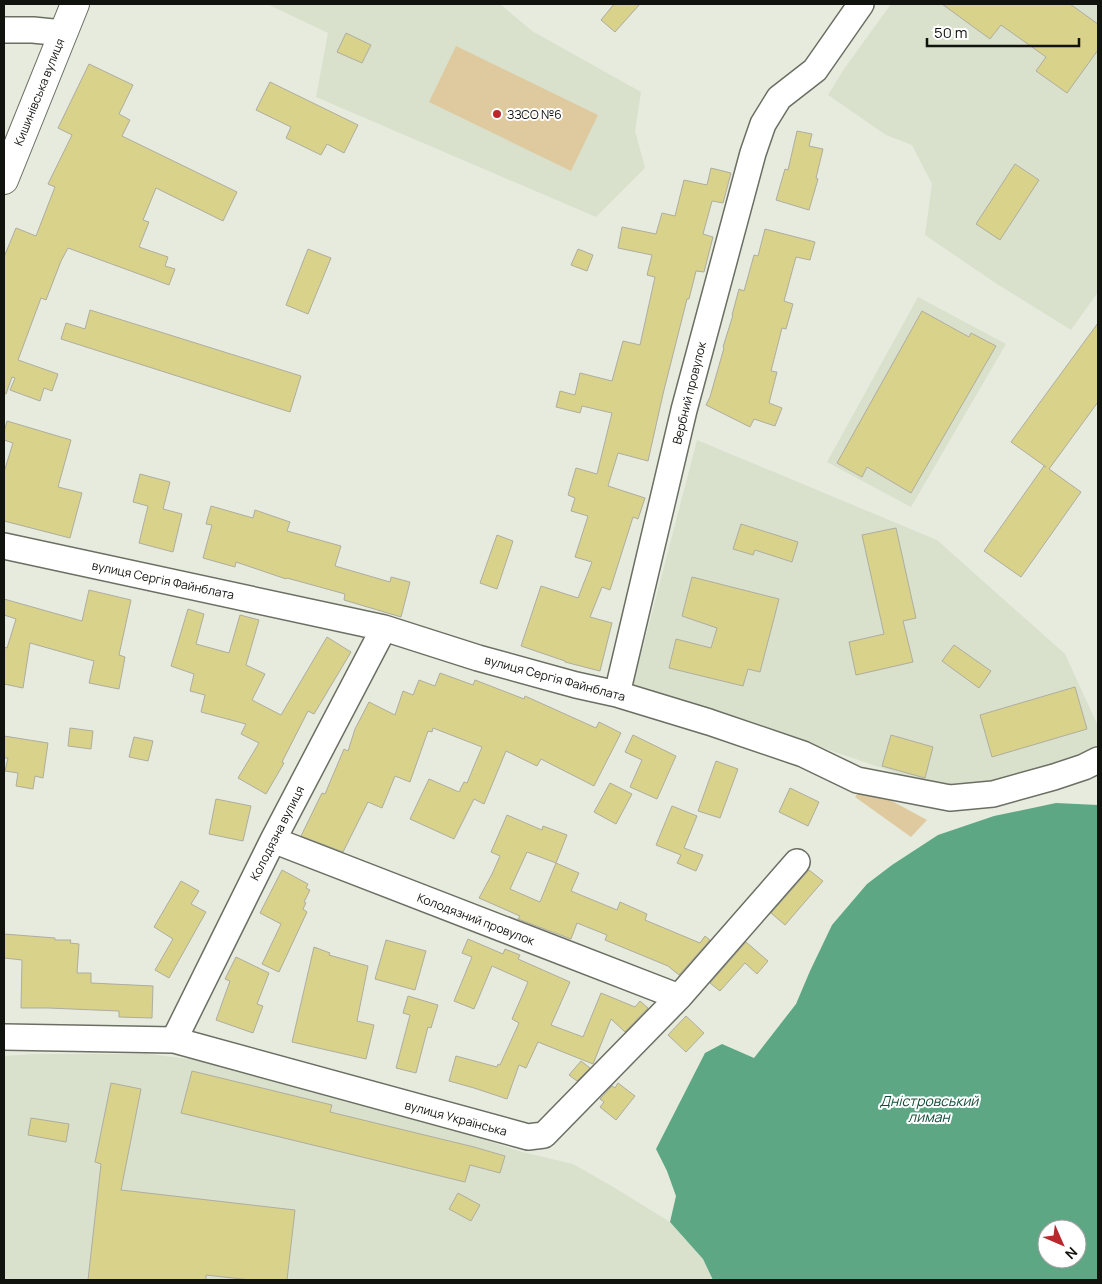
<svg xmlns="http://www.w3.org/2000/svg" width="1102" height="1284" viewBox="0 0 1102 1284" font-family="Manrope,sans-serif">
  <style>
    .built { fill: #d9e1cc }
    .green { fill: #dfc99f }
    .water { fill: #5da784; fill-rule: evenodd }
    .building { fill: #d9d28b; stroke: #aeada0 }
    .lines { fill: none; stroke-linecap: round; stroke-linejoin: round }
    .minor-casing { stroke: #6b6f63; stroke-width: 28 }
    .major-casing { stroke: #6b6f63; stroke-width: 30 }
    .minor { stroke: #fff; stroke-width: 25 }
    .major { stroke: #fff; stroke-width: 28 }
    .poi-dot { fill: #b8282d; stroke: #fff; stroke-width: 2 }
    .labels { text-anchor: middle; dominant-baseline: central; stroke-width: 4; stroke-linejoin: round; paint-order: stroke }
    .street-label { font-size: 12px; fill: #11130e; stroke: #fff }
    .poi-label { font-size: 12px; fill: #11130e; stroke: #fff; text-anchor: start }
    .water-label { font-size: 14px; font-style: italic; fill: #114d36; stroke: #fff }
  </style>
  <rect width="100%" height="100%" fill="#e6ebdd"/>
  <path class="built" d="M 267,4 L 500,4 L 532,31 L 641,92 L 635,131 L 645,168 L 596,217 L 316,97 L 328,33 Z
    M 891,4 L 1098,4 L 1098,292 L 1071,330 L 997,284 L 925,235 L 932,184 L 912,145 L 886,135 L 828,95 L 844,69 Z
    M 918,297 L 1006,344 L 911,507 L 827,462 Z
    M 697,440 L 937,540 L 1065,654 L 1098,726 L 1098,748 L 1059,766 L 973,788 L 925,783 L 789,736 L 633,686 Z
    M 34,1054 L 149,1054 L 196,1060 L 342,1098 L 455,1130 L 522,1152 L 573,1164 L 615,1188 L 670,1222 L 703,1259 L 713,1280 L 4,1280 L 4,1056 Z"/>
  <path class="green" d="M 456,46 L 598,115 L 571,171 L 429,102 Z
    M 864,786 L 927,820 L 911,837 L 855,797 Z"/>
  <path class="water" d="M 1056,803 L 1098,805 L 1098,1280 L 713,1280 L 703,1259 L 670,1222 L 676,1196 L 667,1171 L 656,1149 L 705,1053 L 722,1044 L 754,1058 L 796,1004 L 810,971 L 832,925 L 867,884 L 892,865 L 938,835 L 994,816 ZM 1047,1229 L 1077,1229 L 1077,1259 L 1047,1259 Z"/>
  <path class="building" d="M 614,4 L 640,4 L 615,32 L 601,20 Z
    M 942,4 L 1070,4 L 1098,24 L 1098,50 L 1067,93 L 1036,71 L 1046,57 L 1001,25 L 990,39 Z
    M 346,33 L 371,45 L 362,63 L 337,52 Z
    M 89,64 L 133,85 L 119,114 L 130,120 L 122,136 L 237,192 L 223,221 L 156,188 L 143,220 L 149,222 L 139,247 L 168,257 L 165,266 L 175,269 L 169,285 L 68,248 L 61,261 L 46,300 L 41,298 L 18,360 L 58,374 L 52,391 L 44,388 L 40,401 L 10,390 L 15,378 L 12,377 L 6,394 L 4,393 L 4,257 L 16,228 L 36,236 L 55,187 L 48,184 L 72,135 L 58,128 Z
    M 270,82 L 358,125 L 344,153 L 327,144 L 321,155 L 286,138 L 291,127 L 256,110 Z
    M 797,131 L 812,134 L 809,146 L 823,149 L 816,178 L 818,179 L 809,210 L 776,200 L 785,169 L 788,170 Z
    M 1015,164 L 1039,180 L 1000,240 L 976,224 Z
    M 711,168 L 731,173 L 723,203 L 712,201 L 703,234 L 713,237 L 704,272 L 696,271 L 689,299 L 687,299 L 663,394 L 648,461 L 618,453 L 608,486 L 645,498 L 638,519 L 633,517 L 610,590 L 602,587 L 590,617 L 612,623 L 600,671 L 565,662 L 565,661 L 521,646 L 541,586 L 578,598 L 592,562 L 575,557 L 588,516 L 571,511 L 575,498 L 568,495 L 576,468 L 597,474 L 612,413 L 582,406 L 580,413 L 556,407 L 560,391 L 575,395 L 580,373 L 612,381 L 623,341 L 640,345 L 655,277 L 647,275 L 652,255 L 618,248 L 622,227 L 656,234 L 662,213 L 675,216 L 684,180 L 707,185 Z
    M 765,229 L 815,242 L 810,260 L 796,257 L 784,301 L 793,304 L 786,329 L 782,328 L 771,371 L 777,372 L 769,403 L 782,408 L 775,426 L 754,419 L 750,427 L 706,405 L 710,397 L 724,348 L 723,347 L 733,315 L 732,315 L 739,289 L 744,291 L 754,255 L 758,256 Z
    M 308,249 L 331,258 L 308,314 L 286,305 Z
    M 578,249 L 593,255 L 587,271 L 571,265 Z
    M 90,310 L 301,376 L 290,412 L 61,339 L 66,323 L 85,329 Z
    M 922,311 L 969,337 L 971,333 L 996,346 L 911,493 L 867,467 L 862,477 L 837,463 Z
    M 1098,323 L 1098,402 L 1049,469 L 1081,492 L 1021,577 L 984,551 L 1044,466 L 1046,467 L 1011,442 Z
    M 7,421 L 71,440 L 58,487 L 82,493 L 70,538 L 4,521 L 4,472 L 13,443 L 4,440 L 4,432 Z
    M 140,474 L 170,482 L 163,509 L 182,514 L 173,552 L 139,543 L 148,506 L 133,502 Z
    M 211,506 L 253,518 L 255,510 L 290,522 L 287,531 L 341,546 L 335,566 L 390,582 L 391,577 L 410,582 L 401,617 L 344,600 L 345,594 L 287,578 L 286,579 L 236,562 L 235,567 L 203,558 L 212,525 L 206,524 Z
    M 741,524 L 798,542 L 792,562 L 755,550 L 753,555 L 733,549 Z
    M 896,528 L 916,618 L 903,621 L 913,662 L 856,675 L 849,642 L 884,634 L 862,535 Z
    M 497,535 L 513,541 L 497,589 L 480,583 Z
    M 692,577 L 779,599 L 760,672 L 748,669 L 743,686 L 669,668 L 676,639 L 711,648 L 717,628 L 682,616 Z
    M 89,590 L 131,600 L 119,655 L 125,657 L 119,689 L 89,683 L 94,661 L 30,643 L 23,688 L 4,684 L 4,647 L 7,648 L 16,619 L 4,615 L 4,599 L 82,621 Z
    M 188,609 L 204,614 L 196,644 L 229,653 L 240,615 L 259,620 L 246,665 L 265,674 L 252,700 L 281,715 L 327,637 L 351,652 L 314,714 L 308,711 L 282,762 L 284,763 L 266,794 L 238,778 L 259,743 L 241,734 L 246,724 L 201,712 L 205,695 L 190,691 L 194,674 L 171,666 Z
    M 954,645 L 991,671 L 979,688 L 942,661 Z
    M 440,673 L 473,685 L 475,680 L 524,699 L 525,696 L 596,728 L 599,722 L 621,733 L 594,786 L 541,759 L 537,766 L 506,751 L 484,804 L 474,799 L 454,839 L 410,819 L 429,779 L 459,792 L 464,782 L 467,783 L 482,747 L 433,728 L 432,732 L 428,731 L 410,782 L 395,776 L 382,808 L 368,802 L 343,852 L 301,836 L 322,793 L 325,794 L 344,749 L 348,751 L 355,729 L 369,702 L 395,715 L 403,691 L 413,695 L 419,680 L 435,686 Z
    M 1075,687 L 1087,729 L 992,757 L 980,715 Z
    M 70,728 L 93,731 L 91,749 L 68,746 Z
    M 633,735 L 676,756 L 657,799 L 630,787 L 642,760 L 625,752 Z
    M 891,735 L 933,747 L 925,778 L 882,766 Z
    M 4,736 L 48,743 L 43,778 L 35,776 L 33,789 L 16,786 L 18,773 L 5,771 L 8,758 L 4,758 Z
    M 134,737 L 153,741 L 148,761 L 129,757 Z
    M 716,761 L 738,769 L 720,818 L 698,811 Z
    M 610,783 L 632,794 L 616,824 L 594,812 Z
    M 790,788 L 819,802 L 808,826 L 779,812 Z
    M 216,799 L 251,806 L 243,841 L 209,834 Z
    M 672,806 L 697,816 L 684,848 L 703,855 L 696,871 L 677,863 L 681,855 L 656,845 Z
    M 507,815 L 542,830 L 543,826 L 567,835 L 556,863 L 527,852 L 510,889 L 540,902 L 556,863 L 579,873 L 571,891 L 617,910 L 620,902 L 647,914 L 645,920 L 700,943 L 705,936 L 710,940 L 679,975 L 668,966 L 605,940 L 607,935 L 577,923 L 571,939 L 518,919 L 520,916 L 479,898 L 492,874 L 500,856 L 491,852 Z
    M 282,870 L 308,884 L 306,888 L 310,890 L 304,902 L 306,903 L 303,909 L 307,912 L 279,972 L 262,964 L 281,924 L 260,913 Z
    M 809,870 L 823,881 L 785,925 L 771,913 Z
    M 181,881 L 199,891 L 191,904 L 206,912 L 169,978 L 155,970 L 173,939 L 154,927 Z
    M 4,934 L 55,938 L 55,940 L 71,940 L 70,943 L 79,944 L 77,973 L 91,973 L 91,983 L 153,986 L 152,1018 L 119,1017 L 119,1011 L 48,1008 L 21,1008 L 22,960 L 4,958 Z
    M 468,939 L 503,954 L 505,949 L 520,955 L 518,959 L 570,982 L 551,1025 L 583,1037 L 601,993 L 635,1007 L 640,1001 L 648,1008 L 625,1032 L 611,1019 L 593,1064 L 538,1042 L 526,1068 L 519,1065 L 507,1099 L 474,1088 L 449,1081 L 456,1056 L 497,1067 L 498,1064 L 500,1065 L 519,1023 L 512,1019 L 528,982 L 492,966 L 474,1009 L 454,1001 L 472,957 L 462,953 Z
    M 386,940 L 426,951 L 415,990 L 375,979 Z
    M 746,942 L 768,961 L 757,974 L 745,963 L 720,991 L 710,983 Z
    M 314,947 L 330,953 L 329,955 L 368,966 L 357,1021 L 374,1025 L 366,1059 L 292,1042 Z
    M 236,957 L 269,973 L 257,1004 L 263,1006 L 253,1033 L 216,1020 L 230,981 L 225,979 Z
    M 408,996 L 438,1005 L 431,1028 L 428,1027 L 416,1073 L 396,1068 L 410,1015 L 403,1013 Z
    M 686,1016 L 704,1033 L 686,1052 L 668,1035 Z
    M 581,1061 L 590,1068 L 577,1081 L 569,1075 Z
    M 192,1071 L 332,1105 L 330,1112 L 474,1147 L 505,1156 L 500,1173 L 470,1165 L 465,1182 L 181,1113 Z
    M 111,1083 L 141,1089 L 121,1190 L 295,1210 L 287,1280 L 251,1280 L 206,1275 L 206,1280 L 88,1280 L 101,1164 L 95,1162 Z
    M 618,1083 L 635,1096 L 616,1120 L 600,1107 L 604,1102 L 600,1099 L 612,1086 L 615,1088 Z
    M 31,1118 L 69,1124 L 66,1142 L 28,1135 Z
    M 458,1193 L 480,1205 L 471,1221 L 449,1209 Z"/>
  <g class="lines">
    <defs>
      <path id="minor" d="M 4,30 L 33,30 L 63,33
        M 4,546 L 384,628 L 478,658 L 576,685 L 617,694 L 709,722 L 803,754 L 857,780 L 950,798 L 993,794 L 1054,777 L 1084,767 L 1098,760
        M 617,694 L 684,410 L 753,153 L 763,124 L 779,98 L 815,70 L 861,4
        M 273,840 L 679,997
        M 4,1037 L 174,1040 L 528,1137 L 544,1135 L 679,997 L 797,862
        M 174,1040 L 273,840 L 384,628"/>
      <path id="major" d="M 4,180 L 75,4"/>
    </defs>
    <use href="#minor" class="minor-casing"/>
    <use href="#major" class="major-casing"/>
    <use href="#minor" class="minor"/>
    <use href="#major" class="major"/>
  </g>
  <circle class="poi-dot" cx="497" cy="114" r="5"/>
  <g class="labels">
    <g class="street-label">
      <text transform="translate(39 92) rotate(-68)">Кишинівська вулиця</text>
      <text transform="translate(689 393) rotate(-76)">Вербний провулок</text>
      <text transform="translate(163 580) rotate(12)">вулиця Сергія Файнблата</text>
      <text transform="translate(555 678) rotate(15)">вулиця Сергія Файнблата</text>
      <text transform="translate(277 833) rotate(-63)">Колодязна вулиця</text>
      <text transform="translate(476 919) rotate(21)">Колодязний провулок</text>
      <text transform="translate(456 1118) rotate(15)">вулиця Українська</text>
    </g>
    <g class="poi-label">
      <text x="507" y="114">ЗЗСО №6</text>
    </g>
    <g class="water-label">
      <text x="929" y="1100">Дністровський<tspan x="929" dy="16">лиман</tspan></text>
    </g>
  </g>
  <rect width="1102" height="1284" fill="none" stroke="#11130e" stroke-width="10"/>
  <g transform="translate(1062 1244) rotate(135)"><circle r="24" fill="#ffffff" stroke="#a0a19f"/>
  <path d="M0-4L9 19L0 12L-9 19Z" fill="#b8282d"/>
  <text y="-8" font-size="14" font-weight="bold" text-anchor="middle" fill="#11130e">N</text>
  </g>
  <path d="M927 38v8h152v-8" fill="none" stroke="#11130e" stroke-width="2.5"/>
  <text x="934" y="38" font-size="15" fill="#11130e" stroke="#ffffff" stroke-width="4" paint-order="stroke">50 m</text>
</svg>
